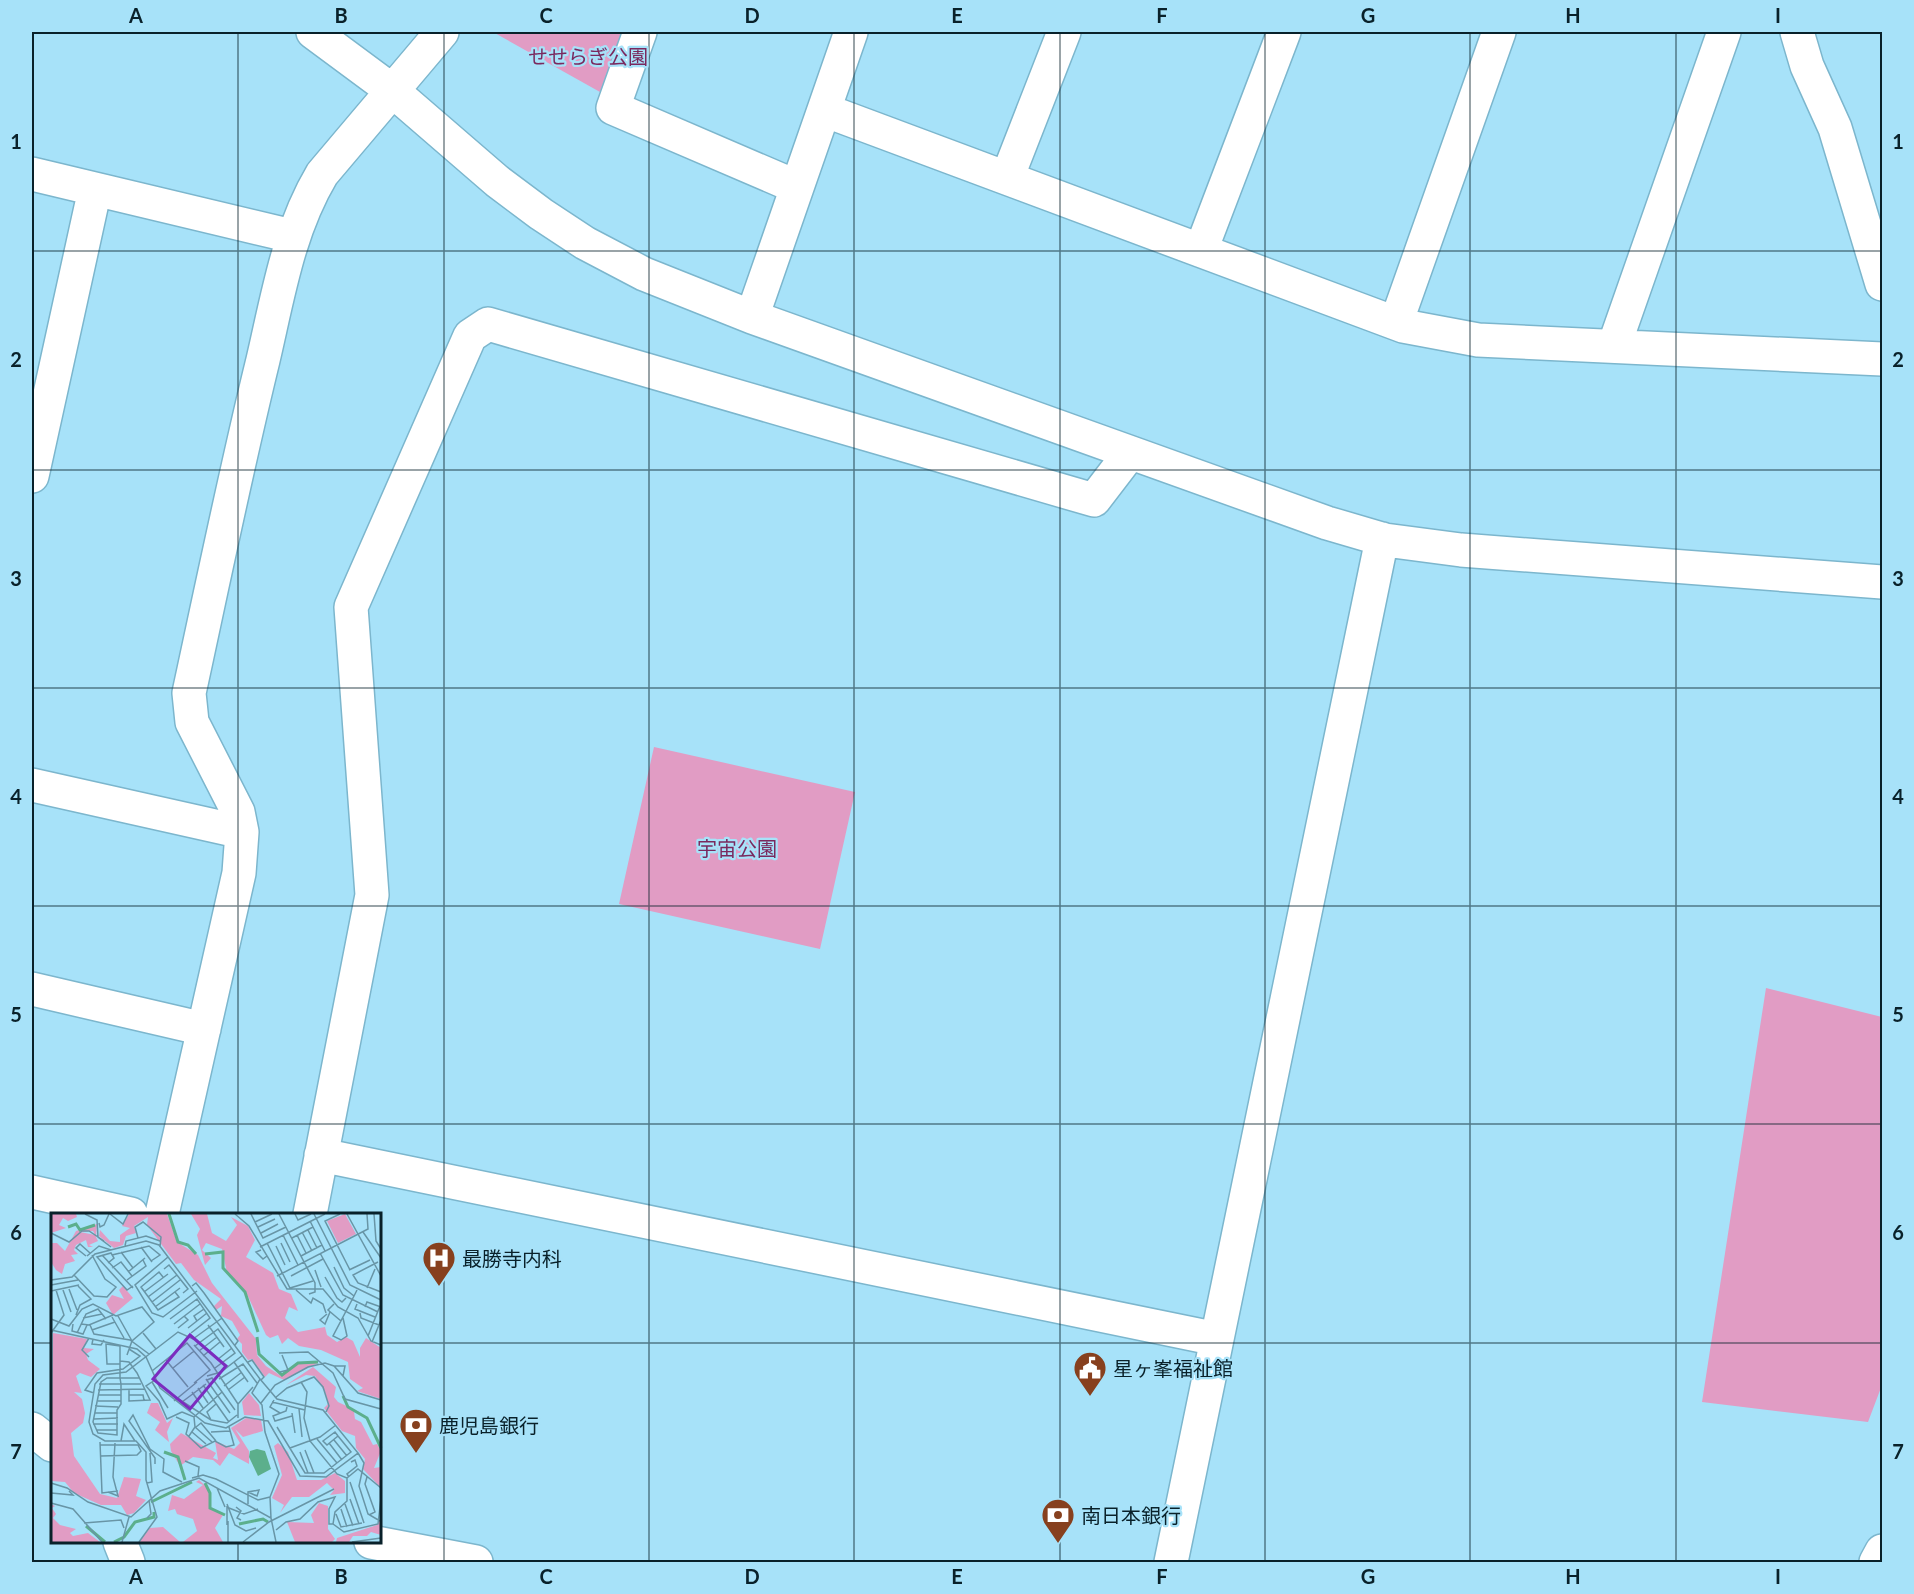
<svg xmlns="http://www.w3.org/2000/svg" width="1914" height="1594" viewBox="0 0 1914 1594" font-family="Lato,'Noto Sans JP',sans-serif">
  <style>
    .green { fill: #e19cc4 }
    .lines { fill: none; stroke-linecap: round; stroke-linejoin: round }
    .minor-casing { stroke: #7cb6cd; stroke-width: 36 }
    .minor { stroke: #fff; stroke-width: 33 }
    .grid { fill: none; stroke: #09212a; stroke-width: 1.5; stroke-opacity: 0.55 }
    .labels { text-anchor: middle; dominant-baseline: central; stroke-width: 4.5; stroke-linejoin: round; paint-order: stroke }
    .park-label { font-size: 20px; fill: #7a295e; stroke: #a7e2f9 }
    .poi-label { font-size: 20px; fill: #09212a; stroke: #a7e2f9; text-anchor: start }
    .inset-river { fill: none; stroke: #5caf8c; stroke-width: 3 }
    .inset-road { fill: none; stroke: #6895a6; stroke-width: 1.5 }
    .view { fill: #7b2cbf; fill-opacity: 0.15; stroke: #7b2cbf; stroke-width: 3 }
    .inset-edge { fill: none; stroke: #09212a; stroke-width: 3 }
    .neatline { fill: none; stroke: #09212a; stroke-width: 2 }
    .grid-label { font-size: 20px; text-anchor: middle; font-weight: bold; fill: #09212a }
  </style>
  <rect width="100%" height="100%" fill="#a7e2f9"/>
  <path class="green" d="M 493,32 L 622,32 L 600,92 Z
    M 654,747 L 855,792 L 820,949 L 619,904 Z
    M 1766,988 L 1882,1017 L 1882,1385 L 1868,1422 L 1702,1402 Z"/>
  <g class="lines">
    <defs>
      <path id="minor" d="M 313,32 L 394,92 L 497,181 L 541,214 L 585,243 L 644,274 L 752,317 L 1327,523 L 1385,540 L 1461,550 L 1882,582
        M 640,32 L 613,108 L 797,187
        M 1797,32 L 1807,66 L 1835,128 L 1882,284
        M 824,110 L 1403,326 L 1478,340 L 1882,359
        M 32,174 L 292,236
        M 1007,178 L 1064,32
        M 1201,250 L 1284,32
        M 752,317 L 851,32
        M 1396,323 L 1499,32
        M 1614,346 L 1724,32
        M 32,476 L 95,189
        M 32,785 L 242,832
        M 32,989 L 204,1029
        M 321,1155 L 1217,1339
        M 32,1192 L 131,1214
        M 162,1214 L 239,873 L 242,832 L 238,812 L 192,722 L 189,693 C 213,582 236,470 263,360 C 278,296 288,231 322,174 L 442,32
        M 310,1214 L 372,895 L 351,607 L 470,336 L 488,324 L 1094,500 L 1130,453
        M 32,1429 L 52,1445
        M 120,1542 L 128,1562
        M 371,1542 L 476,1562
        M 1171,1562 L 1382,539
        M 1876,1562 L 1882,1551"/>
    </defs>
    <use href="#minor" class="minor-casing"/>
    <use href="#minor" class="minor"/>
  </g>
  <path class="grid" d="M 238,32 L 238,1214M 444,32 L 444,1562M 649,32 L 649,1562M 854,32 L 854,1562M 1060,32 L 1060,1562M 1265,32 L 1265,1562M 1470,32 L 1470,1562M 1676,32 L 1676,1562M 32,251 L 1882,251M 32,470 L 1882,470M 32,688 L 1882,688M 32,906 L 1882,906M 32,1124 L 1882,1124M 32,1343 L 52,1343M 380,1343 L 1882,1343M 238,1542 L 238,1562"/>
  <defs>
    <symbol id="hospital-pin" viewBox="-11 -11 22 30"><path d="M0 17L-7.5 6A9.5 9.5 0 1 1 7.5 6Z" fill="#87401e" stroke="#a7e2f9"/><path d="M-5-5h3v3.5h4V-5h3V5h-3V1.5h-4V5h-3Z" fill="#fff"/></symbol>
    <symbol id="civic-pin" viewBox="-11 -11 22 30"><path d="M0 17L-7.5 6A9.5 9.5 0 1 1 7.5 6Z" fill="#87401e" stroke="#a7e2f9"/><path d="M-.6-6.5H3V-4.5H.6V-3L4-1V1h2V6H-6V1h2V-1L-.6-3ZM-1.2 2.5V6h2.4V2.5Z" fill="#fff"/></symbol>
    <symbol id="bank-pin" viewBox="-11 -11 22 30"><path d="M0 17L-7.5 6A9.5 9.5 0 1 1 7.5 6Z" fill="#87401e" stroke="#a7e2f9"/><path d="M-6-4H6V4H-6ZM0-2.3a2.3 2.3 0 1 0 0 4.6a2.3 2.3 0 1 0 0-4.6Z" fill="#fff"/></symbol>
  </defs>
  <g fill-rule="evenodd">
    <use href="#hospital-pin" x="420" y="1239" width="38" height="52"/>
    <use href="#civic-pin" x="1071" y="1349" width="38" height="52"/>
    <use href="#bank-pin" x="397" y="1406" width="38" height="52"/>
    <use href="#bank-pin" x="1039" y="1496" width="38" height="52"/>
  </g>
  <g class="labels">
    <g class="park-label">
      <text x="588" y="56">せせらぎ公園</text>
      <text x="737" y="848">宇宙公園</text>
    </g>
    <g class="poi-label">
      <text x="462" y="1258">最勝寺内科</text>
      <text x="1113" y="1368">星ヶ峯福祉館</text>
      <text x="439" y="1425">鹿児島銀行</text>
      <text x="1081" y="1515">南日本銀行</text>
    </g>
  </g>
  <g transform="translate(51 1213)">
    <rect width="330" height="330" fill="#a7e2f9"/>
    <path d="M 0,1 L 25,1 L 26,4 L 17,8 L 12,5 L 8,12 L 15,15 L 0,20 ZM 78,1 L 116,1 L 126,29 L 147,42 L 161,70 L 205,126 L 206,142 L 215,153 L 230,163 L 245,150 L 267,150 L 233,167 L 218,160 L 214,164 L 201,146 L 197,147 L 191,139 L 191,131 L 186,126 L 189,122 L 181,108 L 170,103 L 171,93 L 165,97 L 163,93 L 170,86 L 143,67 L 130,50 L 125,51 L 96,12 L 97,4 L 83,13 L 85,20 L 75,23 L 72,32 L 63,35 L 48,23 L 49,17 L 59,28 L 69,29 L 69,22 L 79,15 L 71,13 ZM 140,1 L 156,1 L 161,20 L 175,28 L 186,12 L 180,4 L 197,13 L 204,27 L 195,44 L 222,60 L 228,76 L 240,81 L 247,98 L 238,94 L 234,105 L 247,119 L 274,114 L 276,122 L 286,129 L 295,124 L 302,128 L 309,144 L 309,135 L 315,125 L 330,135 L 330,186 L 306,178 L 312,175 L 299,166 L 297,149 L 270,137 L 248,133 L 237,125 L 231,131 L 227,122 L 219,125 L 215,122 L 195,79 L 176,60 L 171,36 L 155,30 L 151,37 L 160,45 L 154,52 L 146,22 L 149,16 ZM 294,1 L 305,21 L 287,30 L 276,8 ZM 46,11 L 45,24 L 42,18 L 29,19 L 44,22 L 47,28 L 38,32 L 42,34 L 37,34 L 35,27 L 25,32 L 23,37 L 27,41 L 20,42 L 24,48 L 14,51 L 11,61 L 5,57 L 0,49 L 0,30 L 6,30 L 14,38 L 25,18 ZM 72,73 L 82,85 L 62,102 L 55,90 L 61,82 L 73,86 L 68,77 ZM 2,120 L 36,126 L 33,135 L 43,136 L 35,141 L 37,147 L 49,156 L 40,164 L 29,160 L 25,163 L 31,180 L 23,179 L 31,186 L 34,200 L 32,210 L 20,220 L 23,243 L 49,281 L 66,285 L 73,264 L 90,266 L 85,283 L 95,287 L 83,300 L 76,302 L 70,292 L 50,292 L 23,280 L 14,269 L 0,268 ZM 262,154 L 285,174 L 283,184 L 287,189 L 308,199 L 303,199 L 304,206 L 310,209 L 322,232 L 326,231 L 330,238 L 323,255 L 330,254 L 330,275 L 312,256 L 314,246 L 305,235 L 304,223 L 291,218 L 273,195 L 277,191 L 274,179 L 264,163 L 255,162 L 235,172 ZM 198,180 L 208,192 L 210,203 L 193,202 L 191,189 ZM 100,190 L 107,190 L 116,210 L 122,205 L 116,219 L 118,229 L 104,217 L 109,209 L 96,200 ZM 195,205 L 210,207 L 212,218 L 192,224 L 184,216 L 198,238 L 198,251 L 178,240 L 169,253 L 162,247 L 142,244 L 129,253 L 120,238 L 119,231 L 130,220 L 165,240 L 162,245 L 167,247 L 164,228 L 183,236 L 189,230 L 180,215 ZM 227,230 L 237,239 L 246,267 L 270,267 L 284,260 L 294,268 L 294,280 L 279,282 L 283,277 L 276,270 L 258,284 L 241,284 L 229,300 L 233,292 L 221,285 L 231,262 L 223,233 ZM 148,267 L 159,277 L 158,295 L 172,302 L 164,315 L 172,329 L 132,329 L 146,318 L 142,306 L 126,301 L 124,296 L 117,298 L 121,282 L 133,286 L 152,272 L 145,269 ZM 268,290 L 277,293 L 277,316 L 284,326 L 281,329 L 244,329 L 236,309 L 263,310 L 260,302 ZM 0,291 L 4,293 L 1,295 L 5,301 L 2,305 L 9,312 L 25,316 L 19,320 L 22,323 L 37,320 L 49,329 L 0,329 ZM 330,306 L 330,322 L 320,319 L 316,323 L 302,323 L 298,329 L 285,329 L 286,325 L 326,312 ZM 112,314 L 129,329 L 88,329 L 99,315 Z" fill="#e19cc4"/>
    <path d="M 206,236 L 214,238 L 220,256 L 207,263 L 198,244 L 199,238 Z" fill="#5caf8c"/>
    <path class="inset-river" d="M 118,1 L 127,29 L 137,32 L 145,41M 17,14 L 25,11 L 29,17 L 44,12M 154,41 L 172,39 L 172,55 L 194,79 L 207,119M 206,124 L 208,141 L 231,162 L 247,150 L 267,149M 292,183 L 297,194 L 316,205 L 330,235M 113,239 L 127,244 L 134,267M 154,270 L 159,280 L 159,295 L 174,302M 100,289 L 141,269M 188,311 L 212,306 L 217,309M 35,313 L 54,329M 63,329 L 73,324 L 84,309 L 103,304 L 103,299"/>
    <path class="inset-road" d="M 34,1 L 46,7 L 47,24 L 60,34M 59,1 L 72,11 L 77,1M 184,1 L 198,13 L 236,76 L 272,76 L 287,94 L 307,105 L 320,128 L 330,132M 200,1 L 212,25 L 235,14M 228,1 L 264,70 L 264,79 L 258,81M 244,1 L 247,7 L 260,1M 263,1 L 299,72 L 330,87M 289,1 L 274,8 L 299,57M 296,1 L 330,63M 323,1 L 325,28 L 330,36M 259,8 L 274,38M 204,9 L 221,1M 48,10 L 49,14 L 53,12 L 58,1M 207,14 L 224,6M 257,17 L 266,35M 251,19 L 261,38M 312,19 L 330,45M 0,20 L 18,29 L 31,18 L 38,18 L 53,28M 210,20 L 227,11M 232,22 L 247,52M 246,22 L 255,40M 87,25 L 84,14 L 92,9 L 110,24 L 109,34M 241,25 L 262,14M 216,30 L 239,75 L 262,68M 230,30 L 239,49M 74,33 L 75,28 L 95,23 L 109,28M 225,33 L 234,52M 90,34 L 101,49M 209,34 L 274,1M 210,37 L 205,39 L 212,46 L 216,43M 70,39 L 82,55M 269,40 L 292,82 L 327,99M 51,42 L 82,75M 61,42 L 98,33 L 109,42 L 100,48M 35,43 L 25,35 L 29,31 L 39,40M 36,43 L 48,33 L 60,37M 250,43 L 271,32M 117,44 L 84,72 L 101,100 L 112,104 L 146,78M 327,49 L 302,62 L 307,70 L 330,79M 57,50 L 63,45 L 60,40 L 46,44 L 76,77 L 82,73M 283,54 L 293,75 L 303,83M 61,55 L 70,49 L 81,63M 113,56 L 118,52 L 137,76 L 132,80M 264,57 L 270,74M 298,57 L 319,47M 77,59 L 94,45M 23,62 L 43,83 L 56,84 L 65,74 L 54,66 L 41,42M 226,63 L 317,16 L 316,1M 240,63 L 272,46M 112,64 L 108,59 L 90,74 L 107,97 L 128,84 L 124,79M 274,64 L 286,85 L 291,89 L 295,85M 0,67 L 21,64 L 44,41 L 95,28 L 108,32 L 209,166 L 201,180 L 211,192 L 214,219 L 228,261 L 219,284 L 220,305M 76,67 L 95,53 L 92,47M 0,72 L 27,67M 141,73 L 145,70 L 153,80 L 187,128 L 184,132M 316,75 L 324,56M 18,76 L 26,97M 12,77 L 20,99M 245,77 L 260,90 L 262,85 L 272,91 L 275,100M 0,78 L 28,72M 93,79 L 117,61M 97,84 L 126,62M 101,89 L 129,67M 283,91 L 277,97 L 290,108M 306,91 L 304,96 L 324,104M 104,94 L 129,75M 314,94 L 316,89 L 330,94M 309,100 L 310,105 L 328,112M 276,101 L 269,107 L 274,111 L 279,99M 25,102 L 29,92 L 40,86 L 27,73M 67,103 L 81,128M 61,104 L 73,125M 32,105 L 51,101M 292,105 L 296,123 L 290,127 L 282,123 L 303,83 L 306,77M 0,106 L 18,113 L 31,96 L 42,91 L 65,103 L 91,94 L 103,109 L 81,128 L 76,142M 119,106 L 146,86 L 159,105 L 140,120M 146,108 L 143,103 L 153,96M 22,111 L 21,118 L 32,121 L 36,112M 30,111 L 38,112 L 62,102M 123,111 L 149,91M 39,112 L 43,121 L 79,127 L 98,141M 157,112 L 173,134M 127,115 L 137,107 L 133,103M 137,115 L 156,100M 0,117 L 86,136 L 95,144 L 109,175 L 154,210 L 175,215 L 194,204 L 217,208 L 249,263 L 275,264 L 307,240 L 272,197 L 226,186 L 209,166M 41,117 L 64,109M 0,120 L 13,102 L 5,77M 26,120 L 35,101 L 47,96 L 55,106M 92,120 L 105,136M 317,123 L 329,93M 42,126 L 41,131 L 50,132 L 53,127M 321,129 L 330,107M 143,132 L 160,150 L 187,191M 144,133 L 167,116 L 184,140 L 164,155M 148,138 L 166,124M 228,140 L 257,139 L 282,160 L 294,186 L 330,196M 152,143 L 169,129M 38,144 L 31,137 L 38,125M 115,147 L 137,174M 166,147 L 181,135M 69,148 L 78,149 L 86,160 L 99,187 L 78,188 L 78,176M 183,149 L 197,169M 197,149 L 201,147 L 213,164 L 210,167M 69,151 L 56,151 L 55,131 L 69,133 L 69,165 L 70,171 L 70,191 L 66,197 L 66,222 L 47,220 L 42,209 L 50,169 L 56,165 L 88,165M 283,153 L 294,153 L 292,163M 122,155 L 143,138M 101,158 L 136,130 L 159,157 L 143,170M 229,159 L 237,157 L 231,142M 156,163 L 170,159 L 192,142M 155,166 L 179,200M 168,166 L 192,151 L 206,170M 104,167 L 95,173 L 108,188 L 116,206 L 131,199M 156,167 L 161,165 L 184,197M 101,169 L 117,195M 48,171 L 90,171M 152,172 L 178,209M 173,173 L 191,159M 147,175 L 157,190M 47,177 L 94,176M 177,177 L 194,164M 141,179 L 152,195M 43,180 L 34,177 L 46,160 L 72,156 L 89,143 L 78,136M 47,182 L 70,182M 78,182 L 92,182 L 93,187M 126,185 L 160,207 L 176,210 L 186,202M 224,185 L 236,175 L 263,164 L 272,174 L 278,193 L 275,199M 223,187 L 219,194 L 229,200M 47,188 L 70,188M 123,188 L 146,169M 131,189 L 155,171M 221,189 L 254,197M 210,190 L 224,172 L 257,154 L 274,150 L 283,153 L 307,180 L 330,187M 44,193 L 67,194M 236,194 L 235,198 L 222,203 L 224,208 L 241,203M 248,196 L 251,224M 131,199 L 143,204 L 171,179M 44,200 L 66,200M 241,200 L 244,220M 125,204 L 138,210 L 135,221 L 150,235 L 164,228 L 175,234 L 183,232 L 178,214M 187,205 L 187,191 L 202,174M 43,206 L 67,205M 160,207 L 156,199 L 165,191M 42,211 L 67,211M 144,214 L 161,229M 145,214 L 150,210 L 165,228M 226,214 L 254,260 L 273,260 L 300,239 L 287,223 L 284,219 L 272,228 L 276,232 L 287,223M 45,217 L 66,217M 141,219 L 155,231M 160,219 L 179,218M 138,223 L 144,214 L 143,204M 266,226 L 286,250M 283,227 L 296,243M 70,228 L 73,211 L 84,228M 49,229 L 51,280 L 67,278M 278,230 L 291,247M 49,232 L 87,232 L 90,238 L 86,242 L 50,243M 239,235 L 269,224 L 285,212M 254,237 L 263,260M 249,239 L 257,260M 307,240 L 313,250 L 308,273 L 317,301 L 329,308M 134,248 L 148,254 L 147,263M 104,251 L 104,245 L 78,208 L 82,202 L 99,236 L 113,246 L 112,259 L 131,269M 298,264 L 296,261 L 306,253 L 304,247 L 300,249M 316,264 L 314,271 L 324,299 L 318,302M 141,265 L 152,262 L 165,266 L 207,287 L 219,284M 296,265 L 307,256 L 330,275M 299,269 L 313,310M 0,270 L 16,275 L 37,289 L 80,304 L 109,278 L 148,265 L 220,305 L 225,329M 96,270 L 101,269 L 99,240M 166,275 L 174,294M 57,279 L 67,283 L 62,264 L 64,230M 197,279 L 206,283 L 208,277 L 197,279 L 197,291M 0,280 L 22,282 L 18,278M 299,286 L 308,311M 0,290 L 22,296 L 51,329M 176,291 L 184,312 L 195,318 L 205,315M 294,291 L 302,313M 176,293 L 176,312M 185,294 L 190,298 L 186,305 L 190,307M 178,295 L 193,301 L 207,296M 290,296 L 296,314M 285,301 L 290,314 L 311,310M 96,305 L 100,301 L 98,287M 177,308 L 177,329M 33,310 L 70,307 L 73,315M 282,311 L 293,319 L 327,311 L 330,285M 225,317 L 235,309 L 249,306 L 267,289 L 284,284 L 278,296 L 278,311 L 282,311 L 284,299 L 296,288 L 296,265 L 286,261 L 259,228 L 253,205 L 256,179 L 250,169M 71,329 L 78,304M 88,329 L 106,304 L 95,267 L 95,239 L 85,228 L 54,228 L 42,221 L 38,209 L 44,171 L 52,162 L 75,159 L 127,119 L 142,126 L 171,105M 192,329 L 218,309 L 283,276M 301,329 L 330,325"/>
    <path class="view" d="M 139,122 L 175,153 L 139,196 L 102,166 Z"/>
    <rect width="330" height="330" class="inset-edge"/>
  </g>
  <rect width="1914" height="1594" fill="none" stroke="#a7e2f9" stroke-width="66"/>
  <rect x="33" y="33" width="1848" height="1528" class="neatline"/>
  <g class="grid-label">
    <text x="136" y="23">A</text>
    <text x="341" y="23">B</text>
    <text x="546" y="23">C</text>
    <text x="752" y="23">D</text>
    <text x="957" y="23">E</text>
    <text x="1162" y="23">F</text>
    <text x="1368" y="23">G</text>
    <text x="1573" y="23">H</text>
    <text x="1778" y="23">I</text>
    <text x="16" y="149">1</text>
    <text x="1898" y="149">1</text>
    <text x="16" y="367">2</text>
    <text x="1898" y="367">2</text>
    <text x="16" y="586">3</text>
    <text x="1898" y="586">3</text>
    <text x="16" y="804">4</text>
    <text x="1898" y="804">4</text>
    <text x="16" y="1022">5</text>
    <text x="1898" y="1022">5</text>
    <text x="16" y="1240">6</text>
    <text x="1898" y="1240">6</text>
    <text x="16" y="1459">7</text>
    <text x="1898" y="1459">7</text>
    <text x="136" y="1584">A</text>
    <text x="341" y="1584">B</text>
    <text x="546" y="1584">C</text>
    <text x="752" y="1584">D</text>
    <text x="957" y="1584">E</text>
    <text x="1162" y="1584">F</text>
    <text x="1368" y="1584">G</text>
    <text x="1573" y="1584">H</text>
    <text x="1778" y="1584">I</text>
  </g>
</svg>
